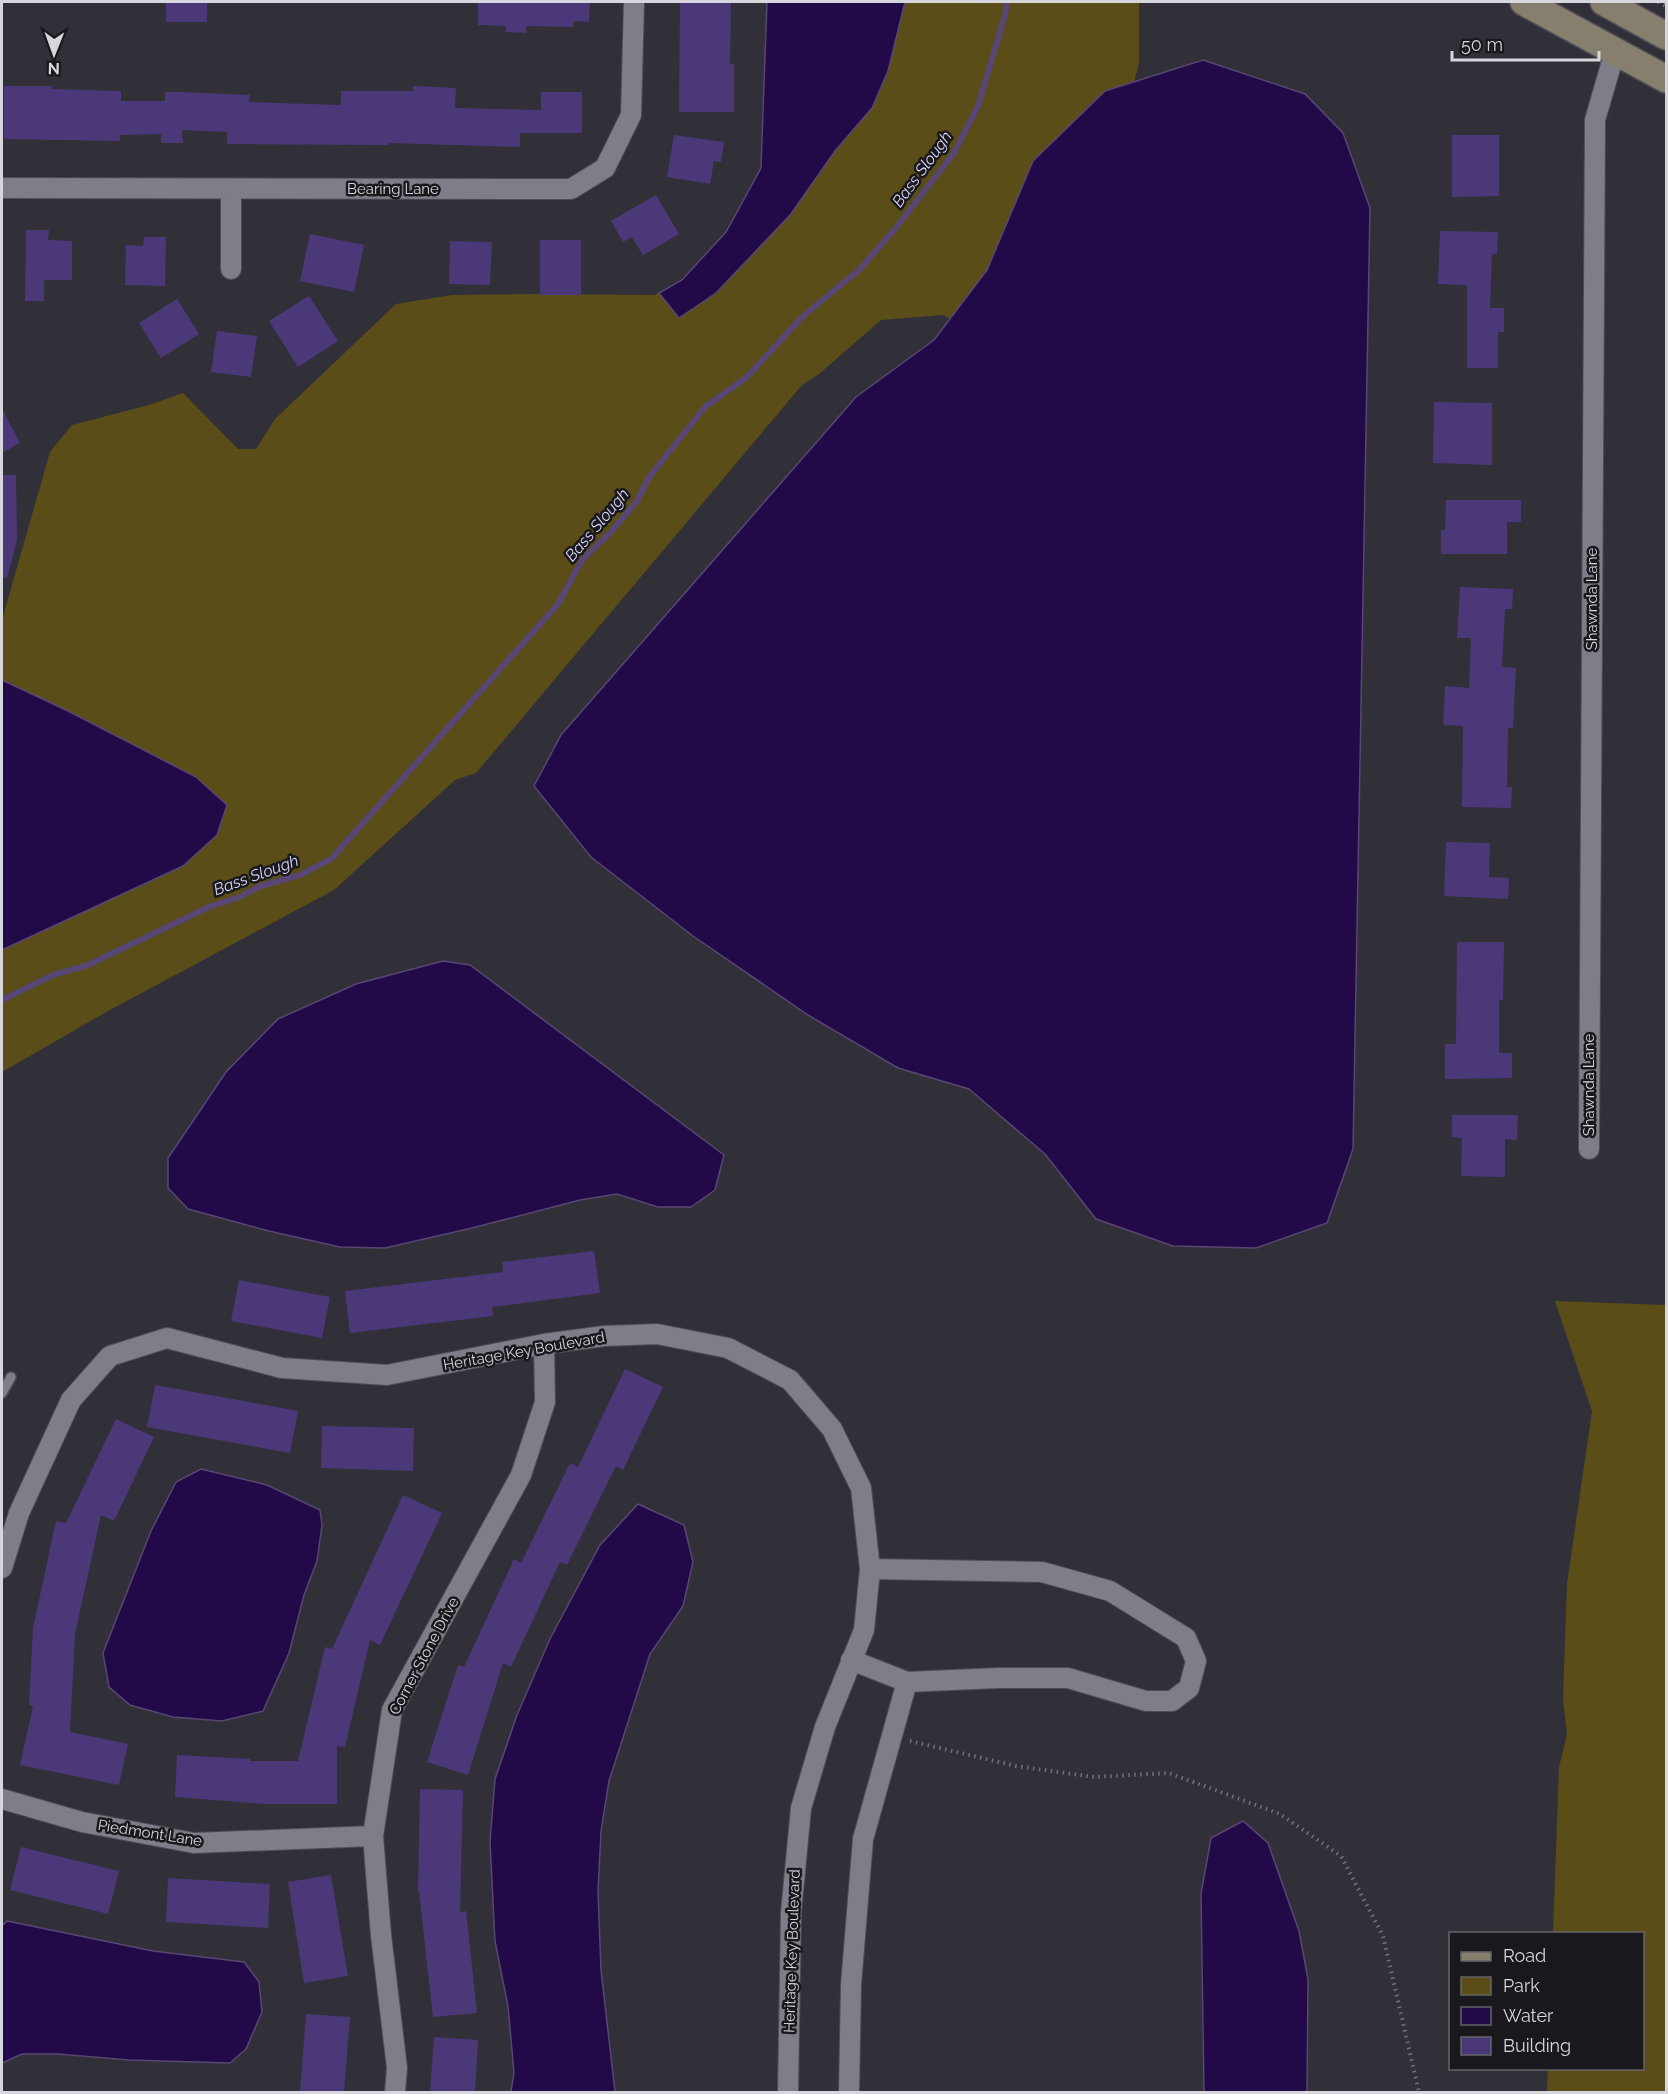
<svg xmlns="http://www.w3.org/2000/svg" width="1668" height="2094" viewBox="0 0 1668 2094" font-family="Raleway,sans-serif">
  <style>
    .green { fill: #5b4d17 }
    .water { fill: #220947; stroke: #584674; stroke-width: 1.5 }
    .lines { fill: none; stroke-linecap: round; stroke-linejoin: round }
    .stream { stroke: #584674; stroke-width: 6 }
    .building { fill: #4b3879 }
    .lane-casing { stroke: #4e4d55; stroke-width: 12 }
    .street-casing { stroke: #4e4d55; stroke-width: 22 }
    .secondary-casing { stroke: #4e4d55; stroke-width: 30 }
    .path { stroke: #737279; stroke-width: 4; stroke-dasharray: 1.5 4.5; stroke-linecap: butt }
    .lane { stroke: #7f7d88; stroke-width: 9 }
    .street { stroke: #7f7d88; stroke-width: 20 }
    .secondary { stroke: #867f6e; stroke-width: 27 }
    .labels { text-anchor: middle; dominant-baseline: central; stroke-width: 5; stroke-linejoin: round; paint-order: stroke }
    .street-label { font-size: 15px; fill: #d7d6dc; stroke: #19181c }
    .water-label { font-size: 16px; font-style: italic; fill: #dcd4fb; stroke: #19181c }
  </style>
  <rect width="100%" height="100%" fill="#313039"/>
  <path class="green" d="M 905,2 L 1139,2 L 1139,63 L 1134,82 L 1105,91 L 1033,161 L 987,270 L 950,319 L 943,315 L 881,320 L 819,374 L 802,385 L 476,773 L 455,780 L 334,890 L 108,1011 L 2,1072 L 2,950 L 183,866 L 196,777 L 68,711 L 2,680 L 2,620 L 50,452 L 72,425 L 149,405 L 183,393 L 238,449 L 256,449 L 275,419 L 396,304 L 452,295 L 538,294 L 654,295 L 659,293 L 679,318 L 716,293 L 791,214 L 835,151 L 872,108 L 888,71 Z
    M 1555,1301 L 1666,1305 L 1666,2092 L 1547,2092 L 1548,2069 L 1642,2068 L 1642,1934 L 1553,1933 L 1559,1767 L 1567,1734 L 1563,1699 L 1567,1584 L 1592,1411 Z"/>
  <path class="water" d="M 767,2 L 905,2 L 888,71 L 872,108 L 835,151 L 791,214 L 716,293 L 679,318 L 659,293 L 682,280 L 726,232 L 761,168 Z
    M 1203,60 L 1305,94 L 1343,133 L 1370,208 L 1353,1149 L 1327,1223 L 1256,1248 L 1173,1246 L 1096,1219 L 1045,1154 L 969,1089 L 898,1068 L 808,1015 L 693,936 L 591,857 L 534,786 L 561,735 L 856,397 L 934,340 L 987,270 L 1033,161 L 1105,91 Z
    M 2,680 L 68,711 L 196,777 L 227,805 L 217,835 L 183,866 L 2,950 Z
    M 443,961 L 470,965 L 724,1155 L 715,1190 L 691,1207 L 658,1207 L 617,1194 L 580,1200 L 472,1228 L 385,1248 L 340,1247 L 269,1231 L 188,1209 L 168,1188 L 168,1158 L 226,1072 L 278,1019 L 356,984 Z
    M 201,1469 L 267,1485 L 320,1510 L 322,1525 L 317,1561 L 304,1595 L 289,1653 L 263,1711 L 222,1721 L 173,1717 L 130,1705 L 109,1687 L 103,1653 L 151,1531 L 176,1482 Z
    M 638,1504 L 684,1525 L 693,1562 L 683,1606 L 650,1654 L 609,1781 L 601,1831 L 598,1891 L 601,1970 L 615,2092 L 511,2092 L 514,2073 L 508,2006 L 495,1941 L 490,1841 L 495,1779 L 517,1715 L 550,1639 L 600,1545 Z
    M 1243,1821 L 1268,1843 L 1299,1931 L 1308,1979 L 1307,2092 L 1204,2092 L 1201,1894 L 1211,1838 Z
    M 7,1921 L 153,1951 L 244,1962 L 259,1982 L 262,2012 L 246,2049 L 230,2063 L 129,2060 L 58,2054 L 22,2054 L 2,2063 L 2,1926 Z"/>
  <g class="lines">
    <path class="stream" d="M 2,1000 L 53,975 L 88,965 L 211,906 L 240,897 L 258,887 L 300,875 L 331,859 L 558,604 L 582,560 L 611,532 L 637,501 L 650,476 L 705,407 L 747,377 L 802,317 L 859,270 L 895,229 L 954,153 L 978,106 L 1005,15 L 1007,2"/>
  </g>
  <path class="building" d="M 166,2 L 207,2 L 207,22 L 166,22 Z
    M 478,2 L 590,2 L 589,22 L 574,21 L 574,27 L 526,26 L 526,33 L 506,32 L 506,26 L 478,25 Z
    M 680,2 L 731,2 L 730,64 L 734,64 L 734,112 L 679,112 Z
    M 4,86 L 52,86 L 52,89 L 121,91 L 121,101 L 165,101 L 165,92 L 182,92 L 250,95 L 249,102 L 341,105 L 341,91 L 413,91 L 413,86 L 456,88 L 455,108 L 541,110 L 541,92 L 582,92 L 582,133 L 520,133 L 520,147 L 389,143 L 389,145 L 227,144 L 227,132 L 182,130 L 183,143 L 161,143 L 161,134 L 120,135 L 120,141 L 4,139 Z
    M 674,135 L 724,142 L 721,162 L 714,161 L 710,184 L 667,177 Z
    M 1452,135 L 1499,135 L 1499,196 L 1452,197 Z
    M 656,195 L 679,234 L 643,255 L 632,237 L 623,242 L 611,221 Z
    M 26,230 L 49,230 L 48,240 L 72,241 L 72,280 L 44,280 L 44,301 L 25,301 Z
    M 1440,231 L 1498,232 L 1497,254 L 1492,254 L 1490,308 L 1504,308 L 1504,332 L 1498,332 L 1498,368 L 1467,368 L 1467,285 L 1438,284 Z
    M 310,234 L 364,245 L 354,292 L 300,281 Z
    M 144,237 L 166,237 L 165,286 L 125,285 L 126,245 L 143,246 Z
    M 540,240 L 581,240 L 581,295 L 540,295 Z
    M 450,241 L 492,242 L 490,285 L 449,284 Z
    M 309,296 L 338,341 L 298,367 L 269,321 Z
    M 177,299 L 199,334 L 161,358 L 139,323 Z
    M 217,331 L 257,336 L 251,377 L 211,372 Z
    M 1434,402 L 1492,403 L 1492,465 L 1433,463 Z
    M 2,408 L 20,443 L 2,453 Z
    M 2,475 L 16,475 L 17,540 L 7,578 L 2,577 Z
    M 1446,500 L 1521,500 L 1521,522 L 1507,522 L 1507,554 L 1441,554 L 1441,530 L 1445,530 Z
    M 1460,587 L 1513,589 L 1512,609 L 1505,609 L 1502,667 L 1516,668 L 1513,728 L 1508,728 L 1507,787 L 1512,787 L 1511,808 L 1462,807 L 1463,726 L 1443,725 L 1445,686 L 1469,688 L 1471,638 L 1457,638 Z
    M 1446,842 L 1490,843 L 1489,877 L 1509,878 L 1508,899 L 1444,896 Z
    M 1457,942 L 1504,942 L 1503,1000 L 1499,1000 L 1499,1053 L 1512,1053 L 1512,1078 L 1445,1079 L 1445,1044 L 1456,1044 Z
    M 1452,1115 L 1518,1115 L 1517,1140 L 1505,1139 L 1505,1177 L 1461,1176 L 1462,1138 L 1452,1137 Z
    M 594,1251 L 600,1293 L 492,1307 L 493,1316 L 350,1333 L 345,1291 L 503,1272 L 502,1262 Z
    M 239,1280 L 330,1297 L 322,1338 L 231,1321 Z
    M 625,1369 L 663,1387 L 623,1470 L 616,1466 L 567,1565 L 560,1562 L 511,1667 L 503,1663 L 468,1775 L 427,1762 L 458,1665 L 464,1667 L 514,1559 L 521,1563 L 570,1463 L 578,1467 Z
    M 155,1385 L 298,1411 L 290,1453 L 147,1427 Z
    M 116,1419 L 154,1437 L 114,1521 L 101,1515 L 75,1634 L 70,1732 L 128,1744 L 119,1785 L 20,1765 L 33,1706 L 29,1705 L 33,1628 L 56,1521 L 66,1523 Z
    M 322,1426 L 414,1428 L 413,1471 L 321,1468 Z
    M 403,1495 L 442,1513 L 380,1645 L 370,1640 L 345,1747 L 337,1746 L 337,1804 L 264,1804 L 175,1797 L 177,1755 L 250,1759 L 250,1761 L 298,1761 L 325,1647 L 332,1649 Z
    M 420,1789 L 463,1790 L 460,1912 L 466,1911 L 477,2013 L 433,2017 L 419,1891 L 418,1891 Z
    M 21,1847 L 119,1871 L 108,1914 L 10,1890 Z
    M 331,1875 L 348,1976 L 304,1983 L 288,1882 Z
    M 168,1878 L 270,1884 L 268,1928 L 166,1922 Z
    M 306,2014 L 350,2017 L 344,2092 L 300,2092 Z
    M 434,2037 L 478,2040 L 475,2092 L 430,2092 Z"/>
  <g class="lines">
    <defs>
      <path id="lane" d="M 2,1393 L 11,1377"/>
      <path id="street" d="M 2,188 L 571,189 L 605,168 L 631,115 L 634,2
        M 231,189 L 231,269
        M 1589,1149 L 1595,120 L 1615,51
        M 2,1568 L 19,1513 L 71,1400 L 110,1356 L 167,1338 L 282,1368 L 387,1375 L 544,1344 L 604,1336 L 657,1334 L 728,1348 L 790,1380 L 832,1429 L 861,1488 L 870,1569 L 864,1630 L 825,1727 L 801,1808 L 791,1913 L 788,2092
        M 870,1569 L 1042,1572 L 1110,1591 L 1186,1638 L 1196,1661 L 1189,1688 L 1172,1701 L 1146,1701 L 1068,1678 L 998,1678 L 907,1682
        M 2,1799 L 82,1822 L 194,1843 L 373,1836
        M 395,2092 L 397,2068 L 381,1935 L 373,1836 L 392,1710 L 521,1475 L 545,1402 L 544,1344
        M 849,2092 L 851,1985 L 863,1839 L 907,1682 L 851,1660"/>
      <path id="secondary" d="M 1524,2 L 1666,79
        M 1604,2 L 1666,36"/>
    </defs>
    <use href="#lane" class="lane-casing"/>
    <use href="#street" class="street-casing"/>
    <use href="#secondary" class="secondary-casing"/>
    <path class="path" d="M 1658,2 L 1666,6
      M 910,1741 L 1016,1766 L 1094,1777 L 1169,1773 L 1280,1814 L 1341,1856 L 1383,1936 L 1419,2092"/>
    <use href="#lane" class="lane"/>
    <use href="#street" class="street"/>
    <use href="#secondary" class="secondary"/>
  </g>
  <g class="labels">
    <g class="street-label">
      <text x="393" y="189">Bearing Lane</text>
      <text transform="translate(1592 599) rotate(-90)">Shawnda Lane</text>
      <text transform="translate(1589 1085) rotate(-90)">Shawnda Lane</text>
      <text transform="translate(524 1351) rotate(-10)">Heritage Key Boulevard</text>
      <text transform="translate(424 1656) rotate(-62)">Corner Stone Drive</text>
      <text transform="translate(150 1833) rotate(9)">Piedmont Lane</text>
      <text transform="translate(792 1951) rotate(-88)">Heritage Key Boulevard</text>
    </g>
    <g class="water-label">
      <text transform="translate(922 169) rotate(-54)">Bass Slough</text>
      <text transform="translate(597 525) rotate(-50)">Bass Slough</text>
      <text transform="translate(256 875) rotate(-20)">Bass Slough</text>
    </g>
  </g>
  <rect width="1668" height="2094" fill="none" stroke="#d7d6dc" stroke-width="6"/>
  <rect x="1449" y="1932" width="195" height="138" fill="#19181c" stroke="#656469" stroke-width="1.5"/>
  <rect x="1461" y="1952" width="30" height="9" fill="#867f6e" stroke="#656469" stroke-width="1.5"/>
  <text x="1503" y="1962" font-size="18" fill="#d7d6dc">Road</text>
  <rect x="1461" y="1977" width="30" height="18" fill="#5b4d17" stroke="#656469" stroke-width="1.5"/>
  <text x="1503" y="1992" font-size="18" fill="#d7d6dc">Park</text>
  <rect x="1461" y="2007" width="30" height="18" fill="#220947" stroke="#656469" stroke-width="1.5"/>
  <text x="1503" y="2022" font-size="18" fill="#d7d6dc">Water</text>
  <rect x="1461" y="2037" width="30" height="18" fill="#4b3879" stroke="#656469" stroke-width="1.5"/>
  <text x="1503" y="2052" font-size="18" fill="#d7d6dc">Building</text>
  <g transform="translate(54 54) rotate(181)" stroke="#19181c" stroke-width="4.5" paint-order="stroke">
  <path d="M0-4.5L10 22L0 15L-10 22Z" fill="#d7d6dc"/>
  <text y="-9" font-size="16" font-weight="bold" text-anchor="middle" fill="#d7d6dc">N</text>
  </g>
  <path d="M1452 51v9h147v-9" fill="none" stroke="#d7d6dc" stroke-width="3"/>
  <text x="1461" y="51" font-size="18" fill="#d7d6dc" stroke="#19181c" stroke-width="4.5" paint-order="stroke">50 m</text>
</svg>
